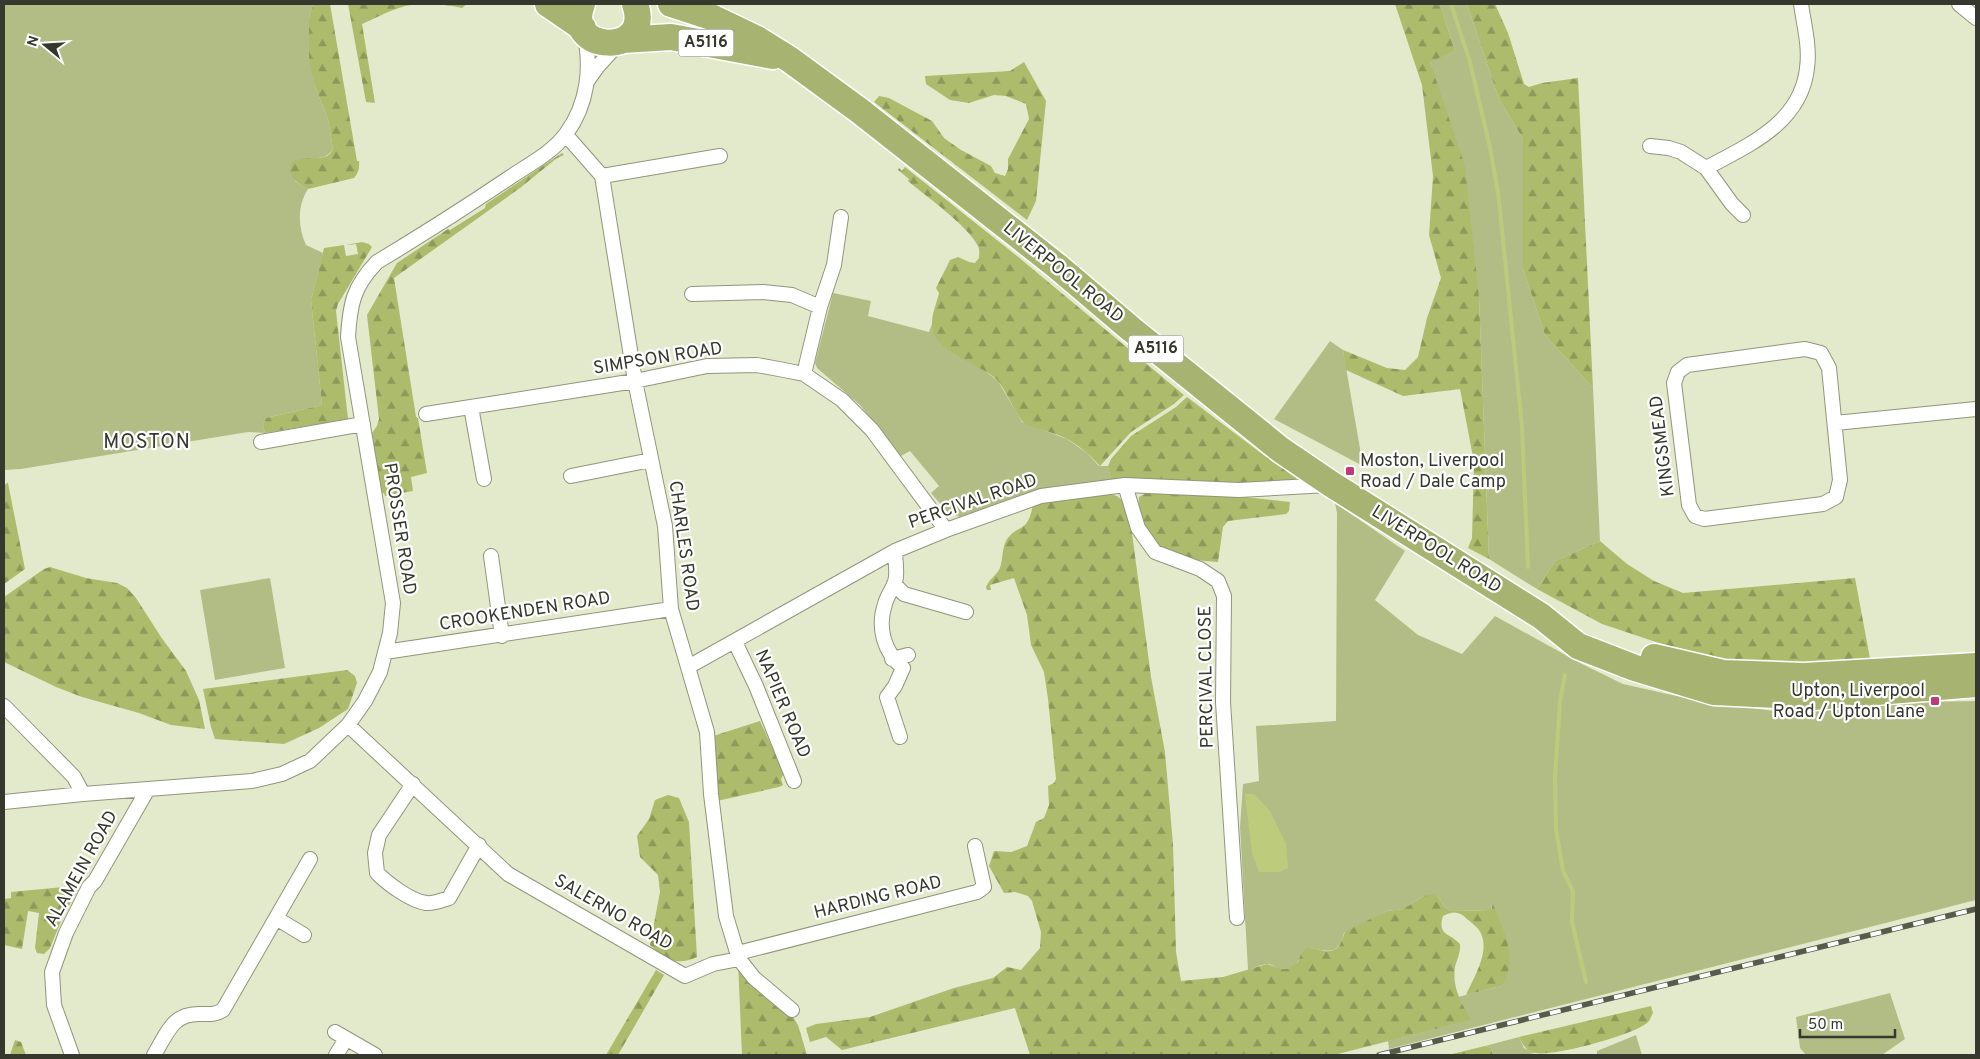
<svg xmlns="http://www.w3.org/2000/svg" width="1980" height="1059" viewBox="0 0 1980 1059" font-family="Overpass,sans-serif">
  <style>
    .green { fill: #b2bd86 }
    .forest { fill: url(#forest-firs) }
    .water { fill: #bccc7c }
    .lines { fill: none; stroke-linecap: round; stroke-linejoin: round }
    .stream { stroke: #bccc7c; stroke-width: 4 }
    .street-casing { stroke: #90967a; stroke-width: 16 }
    .highway-casing { stroke: #fff; stroke-width: 29 }
    .street { stroke: #fff; stroke-width: 14 }
    .highway { stroke: #a7b471; stroke-width: 26 }
    .rail-casing { stroke: #585b4c; stroke-width: 5.5 }
    .rail { stroke: #fff; stroke-width: 4; stroke-dasharray: 11; stroke-linecap: butt }
    .poi-dot { fill: #c13976; stroke: #fff; stroke-width: 2 }
    .labels { text-anchor: middle; dominant-baseline: central; stroke-width: 4.5; stroke-linejoin: round; paint-order: stroke }
    .shield { fill: #fff; stroke: #72746c; stroke-width: 1 }
    .shield-label { font-size: 16px; font-weight: bold; fill: #36382d }
    .street-label { font-size: 18px; fill: #36382d; stroke: #fff }
    .poi-label { font-size: 18px; fill: #36382d; stroke: #fff; text-anchor: start }
    .quarter-label { font-size: 20px; letter-spacing: 1px; fill: #36382d; stroke: #fff }
  </style>
  <defs>
    <pattern id="forest-firs" width="22" height="20" patternUnits="userSpaceOnUse" patternTransform="scale(1.25)"><rect width="22" height="20" fill="#acbb6c"/><path d="M5 1l3.5 6h-7zM16 11l3.5 6h-7z" fill="#8d9959"/></pattern>
  </defs>
  <rect width="100%" height="100%" fill="#e3eacc"/>
  <path class="green" d="M 4,4 L 313,4 L 309,18 L 314,84 L 328,119 L 333,149 C 327,159 319,158 309,158 L 295,181 L 308,189 C 297,206 298,227 306,245 L 323,253 L 311,300 L 322,405 L 266,418 L 263,425 L 265,433 L 248,432 L 21,469 L 4,470 Z
    M 1440,4 L 1467,4 L 1499,99 L 1523,139 L 1523,269 L 1545,335 L 1593,388 L 1600,541 L 1555,561 L 1537,589 L 1489,559 L 1479,297 L 1430,61 L 1455,51 Z
    M 833,293 L 871,301 L 868,316 L 929,332 L 932,324 L 933,331 L 998,381 L 1022,422 L 1067,439 L 1087,453 L 1099,466 L 1108,466 L 1111,480 L 1057,487 L 1010,499 L 960,517 L 947,512 L 931,493 L 939,486 L 910,451 L 901,456 L 860,405 L 817,368 L 815,363 Z
    M 1330,341 L 1343,350 L 1363,466 L 1274,419 Z
    M 1335,503 L 1405,551 L 1375,600 L 1418,635 L 1462,654 L 1495,616 L 1580,663 L 1623,684 L 1708,703 L 1784,712 L 1921,702 L 1976,701 L 1976,900 L 1389,1049 L 1388,1041 L 1470,1020 L 1458,997 L 1501,986 L 1492,905 L 1491,910 L 1452,911 L 1445,907 L 1438,897 L 1424,896 L 1403,909 L 1387,911 L 1344,933 C 1338,955 1330,952 1311,948 C 1299,954 1300,965 1288,969 C 1280,971 1275,965 1268,964 C 1262,964 1254,968 1248,970 L 1240,827 L 1243,784 L 1259,781 L 1256,726 L 1336,721 L 1337,513 Z
    M 270,578 L 285,668 L 215,680 L 200,590 Z
    M 1890,993 L 1905,1039 L 1882,1055 L 1806,1055 L 1800,1048 L 1796,1017 Z
    M 1636,1035 L 1642,1055 L 1597,1055 L 1597,1051 Z
    M 1519,1037 L 1524,1048 L 1535,1053 L 1524,1055 L 1493,1055 L 1491,1048 L 1485,1046 Z"/>
  <path class="forest" d="M 313,4 L 330,4 L 357,161 L 359,161 C 360,168 358,173 354,178 L 308,189 C 300,184 294,182 291,173 C 284,154 315,160 324,157 C 329,156 331,153 333,149 L 328,119 L 314,84 L 309,57 L 309,18 Z
    M 348,4 L 467,4 L 462,8 C 442,4 419,1 399,8 C 386,12 374,19 362,24 L 375,103 L 366,102 Z
    M 1395,4 L 1440,4 L 1455,51 L 1430,62 L 1465,166 L 1479,297 L 1489,559 L 1468,548 L 1472,538 L 1474,462 L 1460,389 L 1403,396 L 1346,370 L 1343,350 L 1387,368 L 1405,370 L 1418,357 L 1427,318 L 1441,278 L 1429,235 L 1433,176 L 1422,85 Z
    M 1467,4 L 1495,4 L 1508,33 L 1524,84 L 1529,87 L 1542,83 L 1578,78 L 1593,388 L 1545,335 L 1523,269 L 1523,139 L 1499,99 Z
    M 1024,62 L 1046,101 L 1036,201 L 1027,220 L 874,102 L 879,96 L 889,98 L 932,121 L 944,138 L 961,150 L 991,166 L 995,173 L 1005,176 L 1008,169 L 1008,159 L 1029,119 L 1026,104 L 1006,96 L 994,95 L 969,103 L 950,100 L 926,84 L 925,76 L 1010,71 Z
    M 562,153 L 564,155 L 557,158 L 520,188 L 394,278 L 416,417 L 418,418 L 427,473 L 411,477 L 413,491 L 385,496 L 384,493 L 381,494 L 372,433 L 377,426 L 379,419 L 367,315 L 397,263 L 448,229 L 450,230 L 485,208 L 486,204 Z
    M 905,167 L 1017,256 L 1184,395 L 1174,404 L 1131,432 L 1100,466 C 1090,455 1080,446 1067,439 C 1054,432 1038,430 1024,423 C 1018,419 1005,389 998,381 C 983,364 930,352 932,323 C 932,313 937,302 939,293 L 936,288 L 950,260 L 958,257 L 969,262 L 975,263 L 979,258 C 979,254 980,250 978,246 C 967,225 927,197 908,181 L 909,179 L 898,170 L 899,168 L 902,171 Z
    M 362,242 L 369,244 L 372,247 L 338,304 L 336,311 L 348,419 L 265,433 L 263,425 L 266,418 L 322,405 L 311,300 L 324,248 L 344,245 L 346,256 L 358,254 L 356,244 L 346,245 Z
    M 1187,397 L 1265,456 L 1295,476 L 1298,482 L 1291,490 L 1192,480 L 1111,480 L 1108,466 L 1111,459 L 1131,436 L 1176,407 Z
    M 8,483 L 25,569 L 4,584 L 4,485 Z
    M 1149,491 L 1199,492 L 1290,502 L 1289,511 L 1286,514 L 1228,521 L 1223,527 L 1218,562 C 1184,559 1153,558 1142,520 C 1139,512 1138,506 1139,497 Z
    M 1071,494 C 1086,494 1111,489 1122,500 L 1132,533 L 1151,677 L 1165,752 L 1173,844 L 1176,952 L 1181,981 L 1223,977 L 1267,964 L 1282,969 L 1288,969 L 1298,962 L 1302,952 L 1307,948 C 1319,947 1329,957 1339,946 C 1342,941 1343,935 1346,931 L 1387,911 L 1403,909 L 1424,896 L 1432,894 L 1438,897 L 1445,907 L 1452,911 L 1491,910 L 1493,904 C 1503,930 1520,960 1501,986 L 1466,995 C 1474,977 1492,949 1479,930 C 1476,926 1471,922 1467,919 C 1459,911 1453,911 1443,916 C 1437,936 1450,933 1460,944 C 1461,951 1457,960 1455,967 C 1452,988 1461,1002 1471,1020 L 1334,1055 L 1030,1055 L 1015,1008 L 842,1050 L 826,1037 L 810,1042 L 806,1028 L 816,1024 L 870,1017 L 954,988 L 993,978 L 1007,967 L 1021,970 L 1040,948 L 1041,932 L 1032,901 L 1028,896 L 1015,892 L 1004,893 L 989,866 L 994,851 L 1011,852 L 1027,846 L 1036,822 L 1044,818 L 1049,805 L 1048,786 L 1054,783 L 1056,779 L 1048,699 L 1044,672 L 1031,645 L 1027,615 L 1014,578 L 990,585 L 991,590 L 987,590 L 986,587 C 989,579 997,575 1000,568 C 1003,559 1002,549 1006,541 C 1017,523 1028,535 1033,504 Z
    M 1600,541 L 1627,564 L 1654,581 L 1683,593 L 1855,578 L 1871,664 L 1738,662 L 1665,645 L 1602,624 L 1537,589 L 1555,561 Z
    M 50,567 L 86,578 L 117,583 L 127,588 L 136,598 L 161,637 L 186,671 L 199,700 L 205,729 L 171,725 L 139,713 L 82,697 L 56,687 L 4,662 L 4,597 L 44,569 Z
    M 347,670 L 355,676 L 357,683 L 348,709 L 319,728 L 284,744 L 215,739 L 211,727 L 203,689 Z
    M 760,721 L 784,773 L 781,779 L 783,785 L 779,787 L 717,801 L 710,737 Z
    M 668,795 L 679,798 L 689,822 L 697,957 C 677,966 665,960 650,945 L 660,892 L 658,875 L 640,857 L 637,836 L 649,819 L 655,800 Z
    M 74,886 L 78,890 L 64,914 L 50,948 L 44,954 L 37,953 L 35,948 L 39,913 L 28,911 L 22,949 L 4,945 L 4,899 L 11,898 L 11,892 Z
    M 738,962 L 760,994 L 782,1004 L 788,1009 L 798,1025 L 807,1055 L 742,1055 Z
    M 656,970 L 664,975 L 618,1055 L 606,1055 Z
    M 1651,1006 L 1653,1013 C 1651,1016 1650,1021 1647,1023 C 1633,1035 1553,1057 1535,1053 C 1526,1051 1523,1045 1519,1037 Z
    M 15,1040 L 21,1042 L 26,1055 L 10,1055 Z
    M 1485,1046 L 1491,1048 L 1493,1055 L 1448,1055 Z"/>
  <path class="water" d="M 1245,794 L 1254,794 L 1270,811 L 1286,844 L 1288,868 L 1279,872 L 1259,872 L 1252,853 Z"/>
  <g class="lines">
    <path class="stream" d="M 1451,4 L 1470,62 L 1491,152 L 1499,200 L 1522,427 L 1528,567
      M 1565,675 L 1560,702 L 1555,776 L 1556,829 L 1563,871 L 1573,891 L 1572,922 L 1586,982"/>
    <defs>
      <path id="street" d="M 1959,4 L 1976,18
        M 588,80 L 598,66 L 619,43
        M 566,135 L 602,176 L 635,381 L 665,526 L 671,609 L 707,732 L 711,794 L 726,916 L 739,959 L 754,978 L 792,1010
        M 1650,146 L 1669,148 L 1681,152 L 1706,168 L 1732,204 L 1743,215
        M 1706,168 C 1749,145 1801,123 1807,68 C 1810,47 1804,25 1801,4
        M 602,176 L 720,156
        M 692,294 L 763,292 L 792,295 L 820,307
        M 1805,349 L 1821,353 L 1829,368 L 1840,480 L 1836,497 L 1823,504 L 1704,519 L 1695,516 L 1689,505 L 1674,383 L 1678,372 L 1687,365 Z
        M 804,374 L 820,307 L 834,265 L 841,217
        M 471,407 L 484,479
        M 426,414 L 635,381 L 707,366 L 757,365 L 784,370 L 804,374 L 842,400 L 872,430 L 946,530
        M 1835,423 L 1976,409
        M 261,442 L 363,424
        M 571,476 L 651,460
        M 1125,485 L 1138,528 L 1155,552 L 1200,569 L 1218,581 L 1224,596 L 1223,702 L 1237,918
        M 895,551 C 895,560 898,573 895,582 C 892,590 887,596 885,604 C 877,628 884,652 903,668 L 895,686 L 887,697 L 900,737
        M 491,556 L 502,636
        M 894,584 L 904,594 L 966,612
        M 735,642 L 756,686 L 794,781
        M 385,652 L 671,609
        M 892,659 L 908,655
        M 688,667 L 895,551 L 946,530 L 1041,496 L 1125,485 L 1239,490 L 1328,485
        M 4,706 L 74,777 L 83,794
        M 348,725 L 508,874 L 685,976 L 713,964 L 739,959
        M 413,784 L 379,835 L 375,853 L 377,873 C 388,884 411,901 426,903 C 434,904 442,900 449,898 L 479,845
        M 4,802 L 83,794 L 252,781 L 282,774 L 310,761 L 348,725 L 365,701 L 380,672 L 390,633 L 393,603 L 348,337 C 350,304 353,287 377,262 C 422,235 466,207 509,178 C 528,165 552,153 566,134 C 588,104 592,67 584,32
        M 276,918 L 304,935
        M 738,953 L 977,892 L 984,887 L 975,846
        M 335,1032 L 375,1055
        M 72,1055 L 54,1005 L 52,972 L 66,933 L 89,887 L 95,881 L 148,789
        M 154,1055 C 167,1034 172,1013 200,1014 C 210,1014 215,1015 223,1010 L 310,859
        M 336,1055 L 346,1039"/>
      <path id="highway" d="M 548,4 L 583,28
        M 582,4 C 562,54 654,57 635,4
        M 671,4 L 711,17 L 757,39 L 789,59 L 860,111 L 1058,267 L 1131,329 L 1281,450 L 1331,484 L 1541,616 L 1578,646 L 1635,668 L 1714,692 L 1814,697 L 1976,684
        M 623,40 L 671,37 L 773,56
        M 1654,657 L 1723,673 L 1804,676 L 1976,666"/>
    </defs>
    <use href="#street" class="street-casing"/>
    <use href="#highway" class="highway-casing"/>
    <use href="#street" class="street"/>
    <use href="#highway" class="highway"/>
    <defs>
      <path id="rail" d="M 1379,1055 L 1976,909"/>
    </defs>
    <use href="#rail" class="rail-casing"/>
    <use href="#rail" class="rail"/>
  </g>
  <g class="poi-dot">
    <rect x="1345" y="466" width="10" height="10" rx="2.5"/>
    <rect x="1930" y="696" width="10" height="10" rx="2.5"/>
  </g>
  <g class="labels">
    <g class="shield">
      <rect x="678.5" y="29.5" width="55" height="27" rx="4"/>
      <rect x="1128.5" y="335.5" width="55" height="27" rx="4"/>
    </g>
    <g class="shield-label">
      <text x="706" y="43">A5116</text>
      <text x="1156" y="349">A5116</text>
    </g>
    <g class="street-label">
      <text transform="translate(1063 273) rotate(39)">LIVERPOOL ROAD</text>
      <text transform="translate(658 359) rotate(-9)">SIMPSON ROAD</text>
      <text transform="translate(1663 446) rotate(-97)">KINGSMEAD</text>
      <text transform="translate(973 502) rotate(-19)">PERCIVAL ROAD</text>
      <text transform="translate(399 529) rotate(81)">PROSSER ROAD</text>
      <text transform="translate(683 546) rotate(82)">CHARLES ROAD</text>
      <text transform="translate(1436 550) rotate(32)">LIVERPOOL ROAD</text>
      <text transform="translate(525 612) rotate(-9)">CROOKENDEN ROAD</text>
      <text transform="translate(1207 677) rotate(-91)">PERCIVAL CLOSE</text>
      <text transform="translate(782 704) rotate(67)">NAPIER ROAD</text>
      <text transform="translate(82 869) rotate(-61)">ALAMEIN ROAD</text>
      <text transform="translate(878 898) rotate(-14)">HARDING ROAD</text>
      <text transform="translate(613 913) rotate(30)">SALERNO ROAD</text>
    </g>
    <g class="poi-label">
      <text x="1360" y="461">Moston, Liverpool<tspan x="1360" dy="21">Road / Dale Camp</tspan></text>
      <text x="1925" y="691" text-anchor="end">Upton, Liverpool<tspan x="1925" dy="21">Road / Upton Lane</tspan></text>
    </g>
    <g class="quarter-label">
      <text x="147" y="443">MOSTON</text>
    </g>
  </g>
  <rect width="1980" height="1059" fill="none" stroke="#36382d" stroke-width="10"/>
  <g transform="translate(45 45) rotate(288)" stroke="#ffffff" stroke-width="4" paint-order="stroke">
  <path d="M0-4L9 19L0 12L-9 19Z" fill="#36382d"/>
  <text y="-8" font-size="14" font-weight="bold" text-anchor="middle" fill="#36382d">N</text>
  </g>
  <path d="M1800 1029v8h95v-8" fill="none" stroke="#36382d" stroke-width="2.5"/>
  <text x="1808" y="1029" font-size="15" fill="#36382d" stroke="#ffffff" stroke-width="4" paint-order="stroke">50 m</text>
</svg>
